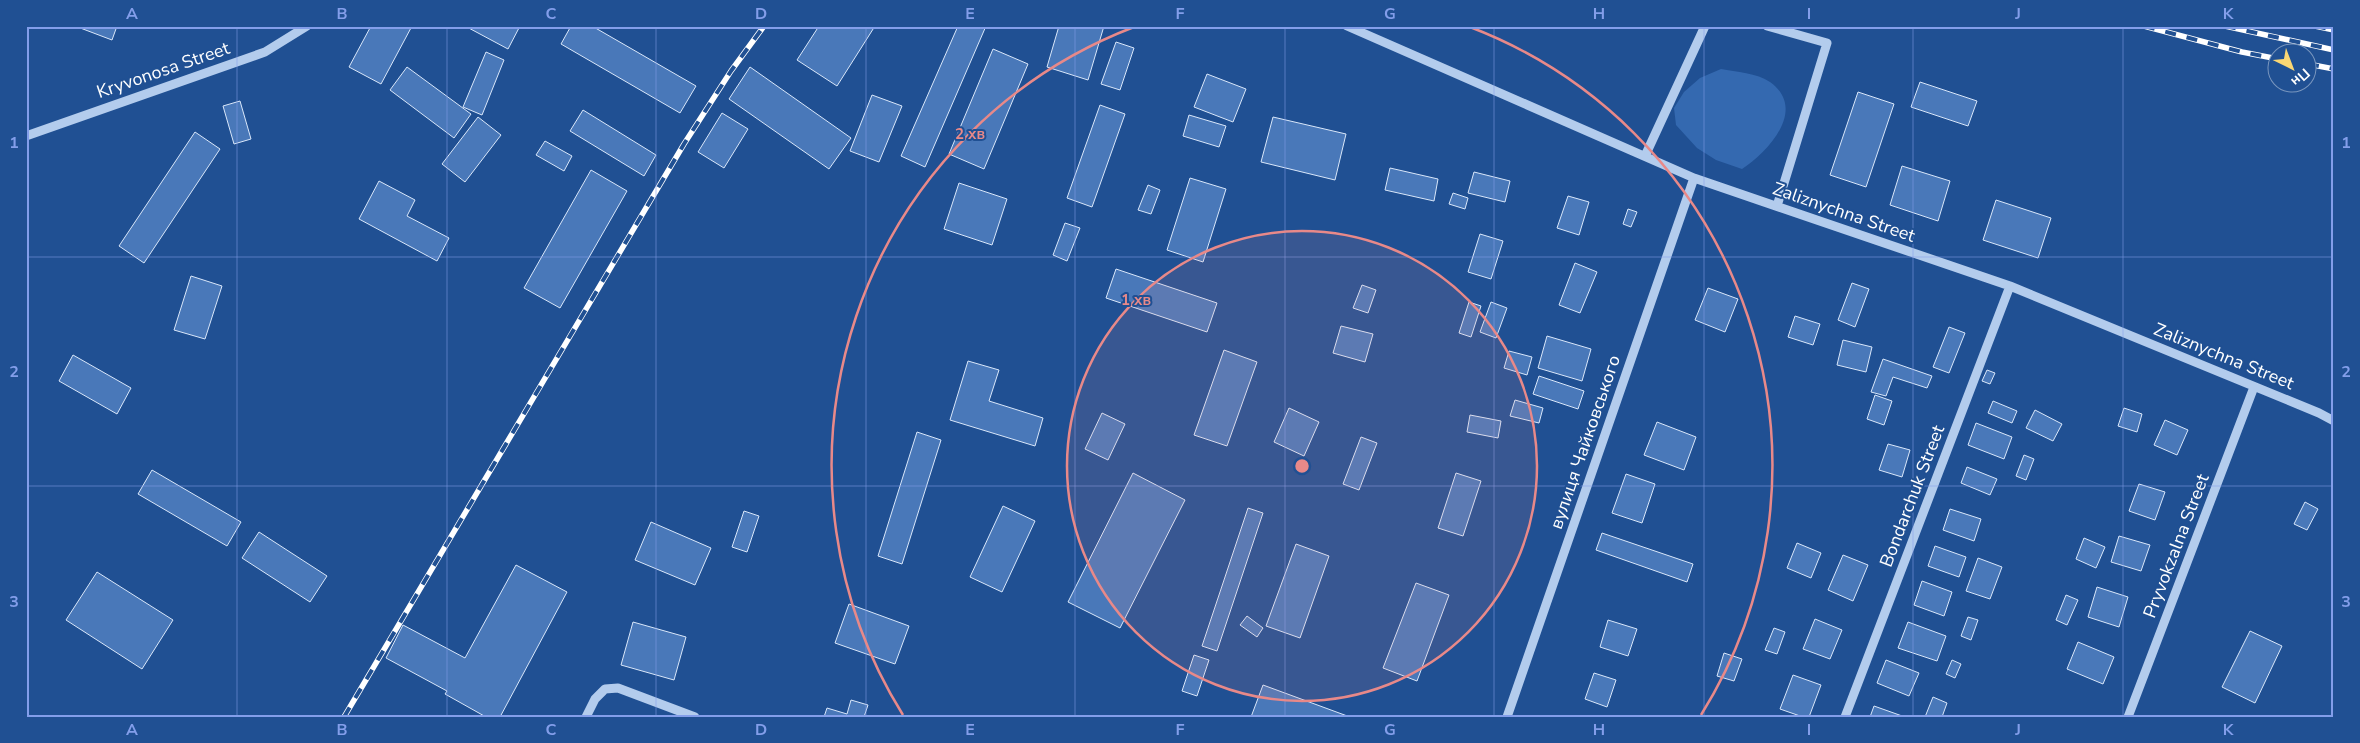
<svg xmlns="http://www.w3.org/2000/svg" width="2360" height="743" viewBox="0 0 2360 743" font-family="'Nunito Sans',sans-serif">
  <style>
    .green { fill: #3469b0 }
    .building { fill: #4978b9; stroke: #d9e7fa }
    .lines { fill: none; stroke-linecap: round; stroke-linejoin: round }
    .minor { stroke: #b3cced; stroke-width: 9 }
    .rail-casing { stroke: #fff; stroke-width: 5.5 }
    .rail { stroke: #205093; stroke-width: 4; stroke-dasharray: 11; stroke-linecap: butt }
    .grid { fill: none; stroke: #839eea; stroke-width: 1; stroke-opacity: 0.55 }
    .ring { fill: none; stroke: #e88989; stroke-width: 2.5 }
    .labels { text-anchor: middle; dominant-baseline: central; stroke-width: 4; stroke-linejoin: round; paint-order: stroke }
    .street-label { font-size: 18px; fill: #fff; stroke: #205093 }
    .centre { fill: #e88989; stroke: #205093; stroke-width: 2.5 }
    .ring-label { font-size: 15px; text-anchor: middle; font-weight: bold; fill: #e88989; stroke: #205093; stroke-width: 4; stroke-linejoin: round; paint-order: stroke }
    .neatline { fill: none; stroke: #839eea; stroke-width: 2 }
    .grid-label { font-size: 16px; text-anchor: middle; font-weight: bold; fill: #839eea }
  </style>
  <rect width="100%" height="100%" fill="#205093"/>
  <path class="green" d="M 1721,69 C 1736,72 1757,73 1770,82 C 1808,109 1768,152 1742,169 L 1716,160 L 1697,148 L 1676,125 L 1674,108 L 1684,92 L 1700,78 Z"/>
  <path class="building" d="M 75,26 L 117,26 L 112,40 Z
    M 371,26 L 412,26 L 381,84 L 349,67 Z
    M 465,26 L 520,26 L 508,49 Z
    M 571,26 L 592,26 L 696,86 L 680,113 L 561,44 Z
    M 819,26 L 875,26 L 837,86 L 797,60 Z
    M 958,26 L 986,26 L 925,167 L 901,156 Z
    M 1059,26 L 1104,26 L 1088,80 L 1047,67 Z
    M 1116,42 L 1134,48 L 1120,90 L 1101,84 Z
    M 993,49 L 1028,64 L 984,169 L 949,154 Z
    M 486,52 L 504,60 L 482,115 L 463,107 Z
    M 407,67 L 471,114 L 454,138 L 390,90 Z
    M 750,67 L 851,138 L 829,169 L 729,99 Z
    M 1207,74 L 1246,89 L 1233,122 L 1194,107 Z
    M 1920,82 L 1977,101 L 1968,126 L 1911,107 Z
    M 1858,92 L 1894,104 L 1866,187 L 1830,175 Z
    M 872,95 L 902,106 L 879,162 L 850,151 Z
    M 240,101 L 251,139 L 234,144 L 223,106 Z
    M 1100,105 L 1125,114 L 1092,207 L 1067,198 Z
    M 583,110 L 656,155 L 644,176 L 570,131 Z
    M 722,113 L 748,129 L 724,168 L 698,152 Z
    M 1189,115 L 1226,126 L 1219,147 L 1183,136 Z
    M 478,117 L 501,135 L 465,182 L 442,164 Z
    M 1273,117 L 1346,134 L 1335,180 L 1261,162 Z
    M 195,132 L 220,149 L 144,263 L 119,246 Z
    M 545,141 L 572,156 L 564,171 L 536,155 Z
    M 1902,166 L 1950,181 L 1938,221 L 1890,205 Z
    M 1390,168 L 1438,179 L 1434,201 L 1385,190 Z
    M 591,170 L 627,191 L 560,308 L 524,288 Z
    M 1474,172 L 1510,181 L 1505,202 L 1468,193 Z
    M 1190,178 L 1226,189 L 1203,262 L 1167,250 Z
    M 379,181 L 415,200 L 407,216 L 449,238 L 437,261 L 359,219 Z
    M 959,183 L 1007,199 L 992,245 L 944,229 Z
    M 1148,185 L 1160,190 L 1151,214 L 1138,210 Z
    M 1453,193 L 1468,198 L 1465,209 L 1449,204 Z
    M 1568,196 L 1589,202 L 1579,235 L 1557,228 Z
    M 1996,200 L 2051,218 L 2038,258 L 1983,240 Z
    M 1628,209 L 1637,212 L 1631,227 L 1623,224 Z
    M 1065,223 L 1080,228 L 1067,261 L 1053,255 Z
    M 1480,234 L 1503,241 L 1491,279 L 1468,272 Z
    M 1575,263 L 1597,272 L 1580,313 L 1559,305 Z
    M 1116,269 L 1217,303 L 1207,332 L 1106,298 Z
    M 191,276 L 222,286 L 205,339 L 174,330 Z
    M 1852,283 L 1869,289 L 1855,327 L 1838,320 Z
    M 1362,285 L 1376,290 L 1368,313 L 1353,308 Z
    M 1708,288 L 1738,299 L 1725,332 L 1695,320 Z
    M 1469,302 L 1481,306 L 1471,337 L 1459,333 Z
    M 1491,302 L 1507,308 L 1496,338 L 1480,332 Z
    M 1795,316 L 1820,324 L 1813,345 L 1788,337 Z
    M 1341,326 L 1373,334 L 1365,362 L 1333,353 Z
    M 1949,327 L 1965,333 L 1949,373 L 1933,367 Z
    M 1547,336 L 1591,349 L 1582,381 L 1538,368 Z
    M 1843,340 L 1872,347 L 1866,372 L 1837,365 Z
    M 1224,350 L 1257,362 L 1227,446 L 1194,435 Z
    M 1509,351 L 1532,357 L 1527,375 L 1504,368 Z
    M 73,355 L 131,388 L 117,414 L 59,381 Z
    M 1883,359 L 1932,376 L 1927,388 L 1893,377 L 1886,396 L 1871,392 Z
    M 968,361 L 999,370 L 989,401 L 1043,418 L 1035,446 L 950,420 Z
    M 1987,370 L 1995,373 L 1990,384 L 1982,381 Z
    M 1539,376 L 1584,391 L 1578,409 L 1533,394 Z
    M 1875,395 L 1892,401 L 1884,425 L 1867,419 Z
    M 1515,400 L 1543,408 L 1539,423 L 1510,416 Z
    M 1993,401 L 2017,411 L 2012,423 L 1988,413 Z
    M 1289,408 L 1319,422 L 1304,456 L 1274,442 Z
    M 2124,408 L 2142,414 L 2137,432 L 2118,426 Z
    M 2035,410 L 2062,424 L 2053,441 L 2026,428 Z
    M 1102,413 L 1125,424 L 1108,460 L 1085,449 Z
    M 1470,415 L 1501,421 L 1498,438 L 1467,432 Z
    M 2165,420 L 2188,430 L 2177,455 L 2154,445 Z
    M 1657,422 L 1696,437 L 1684,470 L 1644,455 Z
    M 1976,423 L 2012,437 L 2004,459 L 1968,445 Z
    M 917,432 L 941,440 L 902,564 L 878,556 Z
    M 1361,437 L 1377,443 L 1359,490 L 1343,484 Z
    M 1888,444 L 1910,450 L 1902,477 L 1879,470 Z
    M 2024,455 L 2034,459 L 2026,480 L 2016,476 Z
    M 1967,467 L 1997,479 L 1990,495 L 1961,483 Z
    M 152,470 L 241,522 L 227,546 L 138,494 Z
    M 1133,473 L 1185,500 L 1120,628 L 1068,602 Z
    M 1456,473 L 1481,481 L 1463,536 L 1438,528 Z
    M 1626,474 L 1655,484 L 1642,523 L 1612,513 Z
    M 2139,484 L 2165,492 L 2155,520 L 2129,511 Z
    M 2305,502 L 2318,509 L 2307,530 L 2294,524 Z
    M 1003,506 L 1035,521 L 1002,592 L 970,577 Z
    M 1248,508 L 1263,513 L 1217,651 L 1202,646 Z
    M 1950,509 L 1981,519 L 1974,541 L 1943,530 Z
    M 744,511 L 759,516 L 747,552 L 732,547 Z
    M 651,522 L 711,548 L 695,585 L 635,560 Z
    M 259,532 L 327,576 L 310,602 L 242,558 Z
    M 1602,533 L 1693,564 L 1687,582 L 1596,550 Z
    M 2119,536 L 2150,545 L 2141,571 L 2111,562 Z
    M 2084,538 L 2105,547 L 2096,568 L 2076,559 Z
    M 1797,543 L 1821,553 L 1811,578 L 1787,568 Z
    M 1296,544 L 1329,556 L 1300,638 L 1266,626 Z
    M 1935,546 L 1966,557 L 1959,577 L 1928,566 Z
    M 1843,555 L 1868,565 L 1853,601 L 1828,590 Z
    M 1978,558 L 2002,567 L 1990,599 L 1966,591 Z
    M 516,565 L 567,592 L 500,717 L 486,717 L 445,694 L 447,691 L 386,658 L 403,625 L 465,658 Z
    M 97,572 L 173,620 L 142,669 L 66,620 Z
    M 1922,581 L 1952,592 L 1944,616 L 1914,605 Z
    M 1416,583 L 1449,595 L 1417,681 L 1383,668 Z
    M 2097,587 L 2128,597 L 2119,627 L 2088,617 Z
    M 2066,595 L 2078,600 L 2067,625 L 2056,620 Z
    M 849,604 L 909,626 L 895,664 L 835,643 Z
    M 1247,616 L 1263,628 L 1257,637 L 1240,625 Z
    M 1968,617 L 1978,620 L 1971,640 L 1961,636 Z
    M 1815,619 L 1842,630 L 1830,659 L 1803,649 Z
    M 1608,620 L 1637,629 L 1628,656 L 1600,647 Z
    M 633,622 L 686,637 L 674,680 L 621,665 Z
    M 1908,622 L 1946,636 L 1937,661 L 1898,648 Z
    M 1774,628 L 1785,632 L 1777,654 L 1765,650 Z
    M 2250,631 L 2282,646 L 2255,703 L 2222,687 Z
    M 2078,642 L 2114,657 L 2103,684 L 2067,669 Z
    M 1724,653 L 1742,659 L 1734,681 L 1717,676 Z
    M 1194,655 L 1209,660 L 1197,696 L 1182,691 Z
    M 1886,660 L 1919,673 L 1909,696 L 1877,683 Z
    M 1952,660 L 1961,664 L 1955,678 L 1946,674 Z
    M 1594,673 L 1616,680 L 1607,707 L 1585,699 Z
    M 1793,675 L 1821,685 L 1809,717 L 1803,717 L 1780,709 Z
    M 1263,685 L 1350,717 L 1251,717 Z
    M 1933,697 L 1947,703 L 1942,717 L 1925,717 Z
    M 851,700 L 868,705 L 864,717 L 824,717 L 827,708 L 847,714 Z
    M 1874,706 L 1905,717 L 1870,717 Z"/>
  <g class="lines">
    <path class="minor" d="M 1347,26 L 1694,178 L 2010,286 L 2319,413 L 2334,421
      M 1767,26 L 1827,43 L 1777,206
      M 26,136 L 265,52 L 307,26
      M 1645,156 L 1705,26
      M 586,717 L 595,699 L 605,689 L 618,688 L 695,717
      M 1507,717 L 1694,178
      M 1845,717 L 2010,286
      M 2128,717 L 2254,387"/>
    <defs>
      <path id="rail" d="M 2144,26 L 2242,52 L 2278,59
        M 2225,26 L 2334,50
        M 2315,26 L 2334,30
        M 2308,64 L 2334,69
        M 344,717 L 684,144 L 731,71 L 764,26"/>
    </defs>
    <use href="#rail" class="rail-casing"/>
    <use href="#rail" class="rail"/>
  </g>
  <path class="grid" d="M 237,26 L 237,717M 447,26 L 447,717M 656,26 L 656,717M 866,26 L 866,717M 1075,26 L 1075,717M 1285,26 L 1285,717M 1494,26 L 1494,717M 1704,26 L 1704,717M 1913,26 L 1913,717M 2123,26 L 2123,717M 26,257 L 2334,257M 26,486 L 2334,486"/>
  <circle cx="1302" cy="466" r="235" fill="#e88989" fill-opacity=".12"/>
  <g class="ring">
    <circle cx="1302" cy="466" r="235"/>
    <path d="M903 715A470 470 0 0 1 1134 27M1470 27A470 470 0 0 1 1701 715"/>
  </g>
  <g class="labels">
    <g class="street-label">
      <text transform="translate(163 70) rotate(-19)">Kryvonosa Street</text>
      <text transform="translate(1844 212) rotate(19)">Zaliznychna Street</text>
      <text transform="translate(2224 356) rotate(22)">Zaliznychna Street</text>
      <text transform="translate(1585 442) rotate(-71)">вулиця Чайковського</text>
      <text transform="translate(1912 496) rotate(-69)">Bondarchuk Street</text>
      <text transform="translate(2176 546) rotate(-69)">Pryvokzalna Street</text>
    </g>
  </g>
  <circle cx="1302" cy="466" r="8" class="centre"/>
  <g class="ring-label">
    <text x="970" y="139">2 хв</text>
    <text x="1136" y="305">1 хв</text>
  </g>
  <rect width="2360" height="743" fill="none" stroke="#205093" stroke-width="55"/>
  <g transform="translate(2292 68) rotate(138)"><circle r="24" fill="#205093" stroke="#7996be"/>
  <path d="M0-4L9 19L0 12L-9 19Z" fill="#fad774"/>
  <text y="-8" font-size="14" font-weight="bold" text-anchor="middle" fill="#ffffff">Пн</text>
  </g>
  <rect x="28" y="28" width="2304" height="688" class="neatline"/>
  <g class="grid-label">
    <text x="132" y="19">A</text>
    <text x="342" y="19">B</text>
    <text x="551" y="19">C</text>
    <text x="761" y="19">D</text>
    <text x="970" y="19">E</text>
    <text x="1180" y="19">F</text>
    <text x="1390" y="19">G</text>
    <text x="1599" y="19">H</text>
    <text x="1809" y="19">I</text>
    <text x="2018" y="19">J</text>
    <text x="2228" y="19">K</text>
    <text x="14" y="148">1</text>
    <text x="2346" y="148">1</text>
    <text x="14" y="377">2</text>
    <text x="2346" y="377">2</text>
    <text x="14" y="607">3</text>
    <text x="2346" y="607">3</text>
    <text x="132" y="735">A</text>
    <text x="342" y="735">B</text>
    <text x="551" y="735">C</text>
    <text x="761" y="735">D</text>
    <text x="970" y="735">E</text>
    <text x="1180" y="735">F</text>
    <text x="1390" y="735">G</text>
    <text x="1599" y="735">H</text>
    <text x="1809" y="735">I</text>
    <text x="2018" y="735">J</text>
    <text x="2228" y="735">K</text>
  </g>
</svg>
